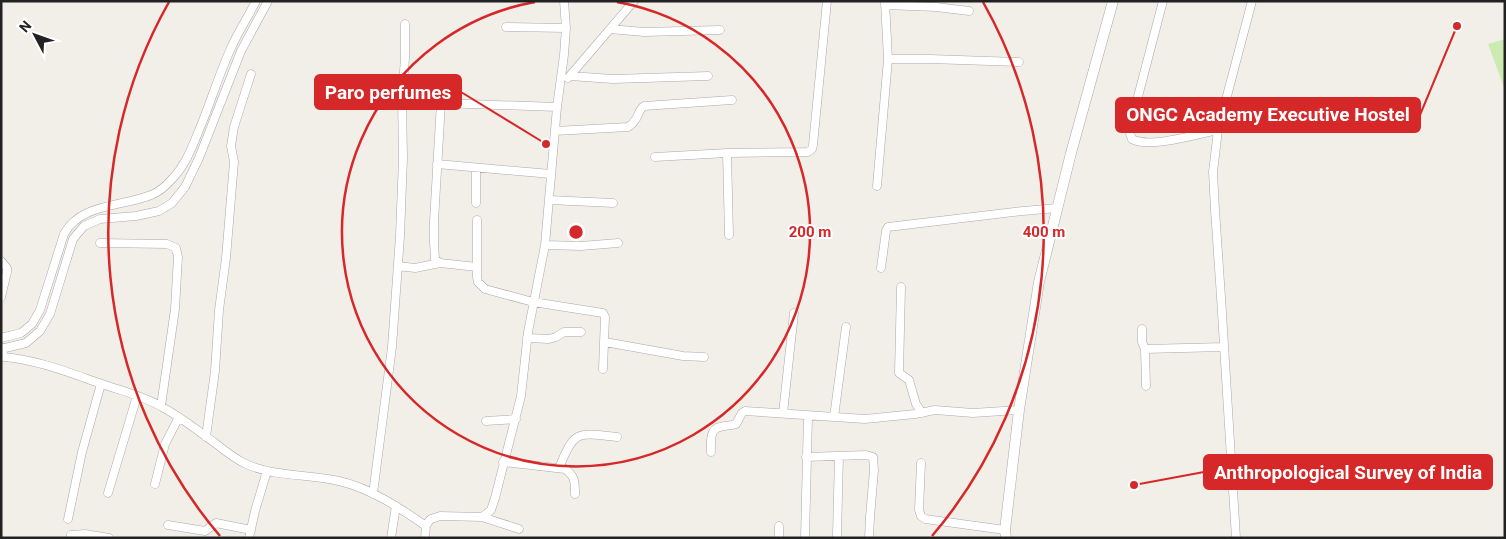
<svg xmlns="http://www.w3.org/2000/svg" width="1506" height="539" viewBox="0 0 1506 539" font-family="Roboto,sans-serif">
  <style>
    .grass { fill: #cdebb0 }
    .lines { fill: none; stroke-linecap: round; stroke-linejoin: round }
    .minor-casing { stroke: #a9a9a9; stroke-width: 9 }
    .tertiary-casing { stroke: #a9a9a9; stroke-width: 11 }
    .minor { stroke: #fff; stroke-width: 8 }
    .tertiary { stroke: #fff; stroke-width: 10 }
    .ring { fill: none; stroke: #d62828; stroke-width: 2.5 }
    .centre { fill: #d62828; stroke: #fff; stroke-width: 2.5 }
    .ring-label { font-size: 15px; text-anchor: middle; font-weight: bold; fill: #d62828; stroke: #fff; stroke-width: 4; stroke-linejoin: round; paint-order: stroke }
    .leader { fill: none; stroke: #d62828; stroke-width: 2 }
    .callout-dot { fill: #d62828; stroke: #fff; stroke-width: 2 }
    .callout { fill: #d62828; stroke: #d62828; stroke-width: 2 }
    .callout-label { font-size: 19px; text-anchor: middle; font-weight: bold; fill: #fff }
  </style>
  <rect width="100%" height="100%" fill="#f2efe9"/>
  <path class="grass" d="M 1505,39 L 1505,90 L 1488,44 Z"/>
  <g class="lines">
    <defs>
      <path id="minor" d="M 1163,1 L 1129,131 L 1132,139 C 1149,149 1197,134 1218,130
        M 885,5 L 936,7 L 969,11
        M 506,27 L 566,28
        M 610,29 L 644,32 L 720,30
        M 888,59 L 930,59 L 1019,62
        M 570,76 L 613,79 L 708,76
        M 568,78 L 634,1
        M 402,98 L 441,103 L 557,107
        M 441,103 L 434,221 L 434,242 L 435,259 L 440,263 L 477,267
        M 555,131 L 628,127 C 640,120 637,110 644,106 L 732,100
        M 727,153 L 729,235
        M 655,157 L 727,153 L 808,152 L 812,149 L 813,145 L 827,1
        M 437,164 L 551,174
        M 476,168 L 476,203
        M 877,186 L 888,59 L 885,1
        M 549,200 L 613,203
        M 477,220 L 477,277 L 478,282 L 485,289 L 533,302 L 603,313 L 605,317 L 603,369
        M 100,243 L 167,244 L 176,248 L 178,257 L 175,309 L 161,406
        M 545,245 L 581,246 L 618,243
        M 1,261 L 7,268 L 7,272 L 1,297
        M 398,266 L 415,268 L 440,263
        M 881,268 L 886,231 L 888,227 L 1023,211 L 1057,208
        M 901,287 L 899,373 L 909,380 L 916,404 L 922,413
        M 1142,329 L 1142,342 L 1145,349 L 1146,386
        M 1,338 L 21,333 L 32,324 L 40,310 L 64,234 C 81,203 122,207 151,195 C 159,192 166,186 172,179 C 187,164 194,142 202,123 C 212,98 220,72 231,48 C 238,32 248,17 256,1
        M 527,338 L 549,339 L 556,337 L 564,332 L 581,332
        M 605,342 L 683,356 L 704,357
        M 1,347 L 4,357 C 38,360 70,373 102,384 C 122,391 144,396 162,407 C 181,417 198,431 215,443 C 225,451 235,459 246,464 C 275,477 309,474 339,481 C 370,488 400,508 426,526
        M 1,349 L 26,343 L 40,331 L 50,314 L 73,239 L 84,226 L 100,219 L 136,216 L 159,211 L 172,203 L 185,187 L 199,158 L 241,51 L 268,1
        M 1145,349 L 1224,347
        M 783,413 L 794,313
        M 834,417 L 846,327
        M 486,421 L 516,419
        M 206,437 L 215,371 L 219,310 L 226,258 L 234,162 L 231,146 L 234,127 L 251,74
        M 711,452 C 711,444 709,429 720,427 C 726,425 731,426 736,424 L 742,413 L 745,411 L 865,419 L 915,414 L 935,410 L 973,413 L 1019,410
        M 806,457 L 866,455 L 873,457 L 874,470 L 870,517 L 869,538
        M 503,462 L 565,469 C 575,476 575,482 575,494
        M 921,463 L 919,510 L 921,516 L 925,519 L 1005,530
        M 559,468 C 575,429 577,433 617,437
        M 155,484 L 165,444 L 179,417
        M 108,493 L 137,396
        M 373,494 L 392,347 L 400,236 L 403,158 L 402,98 L 405,58 L 405,24
        M 482,517 L 491,510 L 495,498 L 521,396 L 528,332 L 545,245 L 557,107 L 564,55 L 566,28 L 564,1
        M 68,519 L 82,452 L 101,384
        M 168,525 L 205,531 L 216,523 L 251,530
        M 71,535 L 85,534 L 109,538
        M 837,536 L 839,456
        M 249,538 L 255,511 L 267,471
        M 391,538 L 396,506
        M 425,538 L 426,526 L 429,521 L 431,519 L 440,516 L 482,517 L 519,529
        M 779,538 L 779,526
        M 805,538 L 808,416
        M 1236,538 L 1221,297 L 1215,210 L 1213,172 L 1218,130 L 1252,1"/>
      <path id="tertiary" d="M 1006,538 L 1005,530 L 1019,410 L 1039,282 L 1071,153 L 1113,1"/>
    </defs>
    <use href="#minor" class="minor-casing"/>
    <use href="#tertiary" class="tertiary-casing"/>
    <use href="#minor" class="minor"/>
    <use href="#tertiary" class="tertiary"/>
  </g>
  <g class="ring">
    <path d="M617 2A234 234 0 1 1 535 2"/>
    <path d="M220 536A468 468 0 0 1 169 2M983 2A468 468 0 0 1 932 536"/>
  </g>
  <circle cx="576" cy="232" r="8" class="centre"/>
  <g class="ring-label">
    <text x="810" y="237">200 m</text>
    <text x="1044" y="237">400 m</text>
  </g>
  <path class="leader" d="M546 144L461 92M1457 26L1420 115M1134 485L1204 472"/>
  <g class="callout-dot">
    <circle cx="546" cy="144" r="5"/>
    <circle cx="1457" cy="26" r="5"/>
    <circle cx="1134" cy="485" r="5"/>
  </g>
  <g class="callout">
    <rect x="315" y="75" width="146" height="34" rx="5"/>
    <rect x="1116" y="98" width="304" height="34" rx="5"/>
    <rect x="1204" y="455" width="288" height="34" rx="5"/>
  </g>
  <g class="callout-label">
    <text x="388" y="99">Paro perfumes</text>
    <text x="1268" y="121">ONGC Academy Executive Hostel</text>
    <text x="1348" y="479">Anthropological Survey of India</text>
  </g>
  <rect width="1506" height="539" fill="none" stroke="#222222" stroke-width="5"/>
  <g transform="translate(35 35) rotate(311)" stroke="#ffffff" stroke-width="4" paint-order="stroke">
  <path d="M0-4L9 19L0 12L-9 19Z" fill="#222222"/>
  <text y="-8" font-size="14" font-weight="bold" text-anchor="middle" fill="#222222">N</text>
  </g>
</svg>
